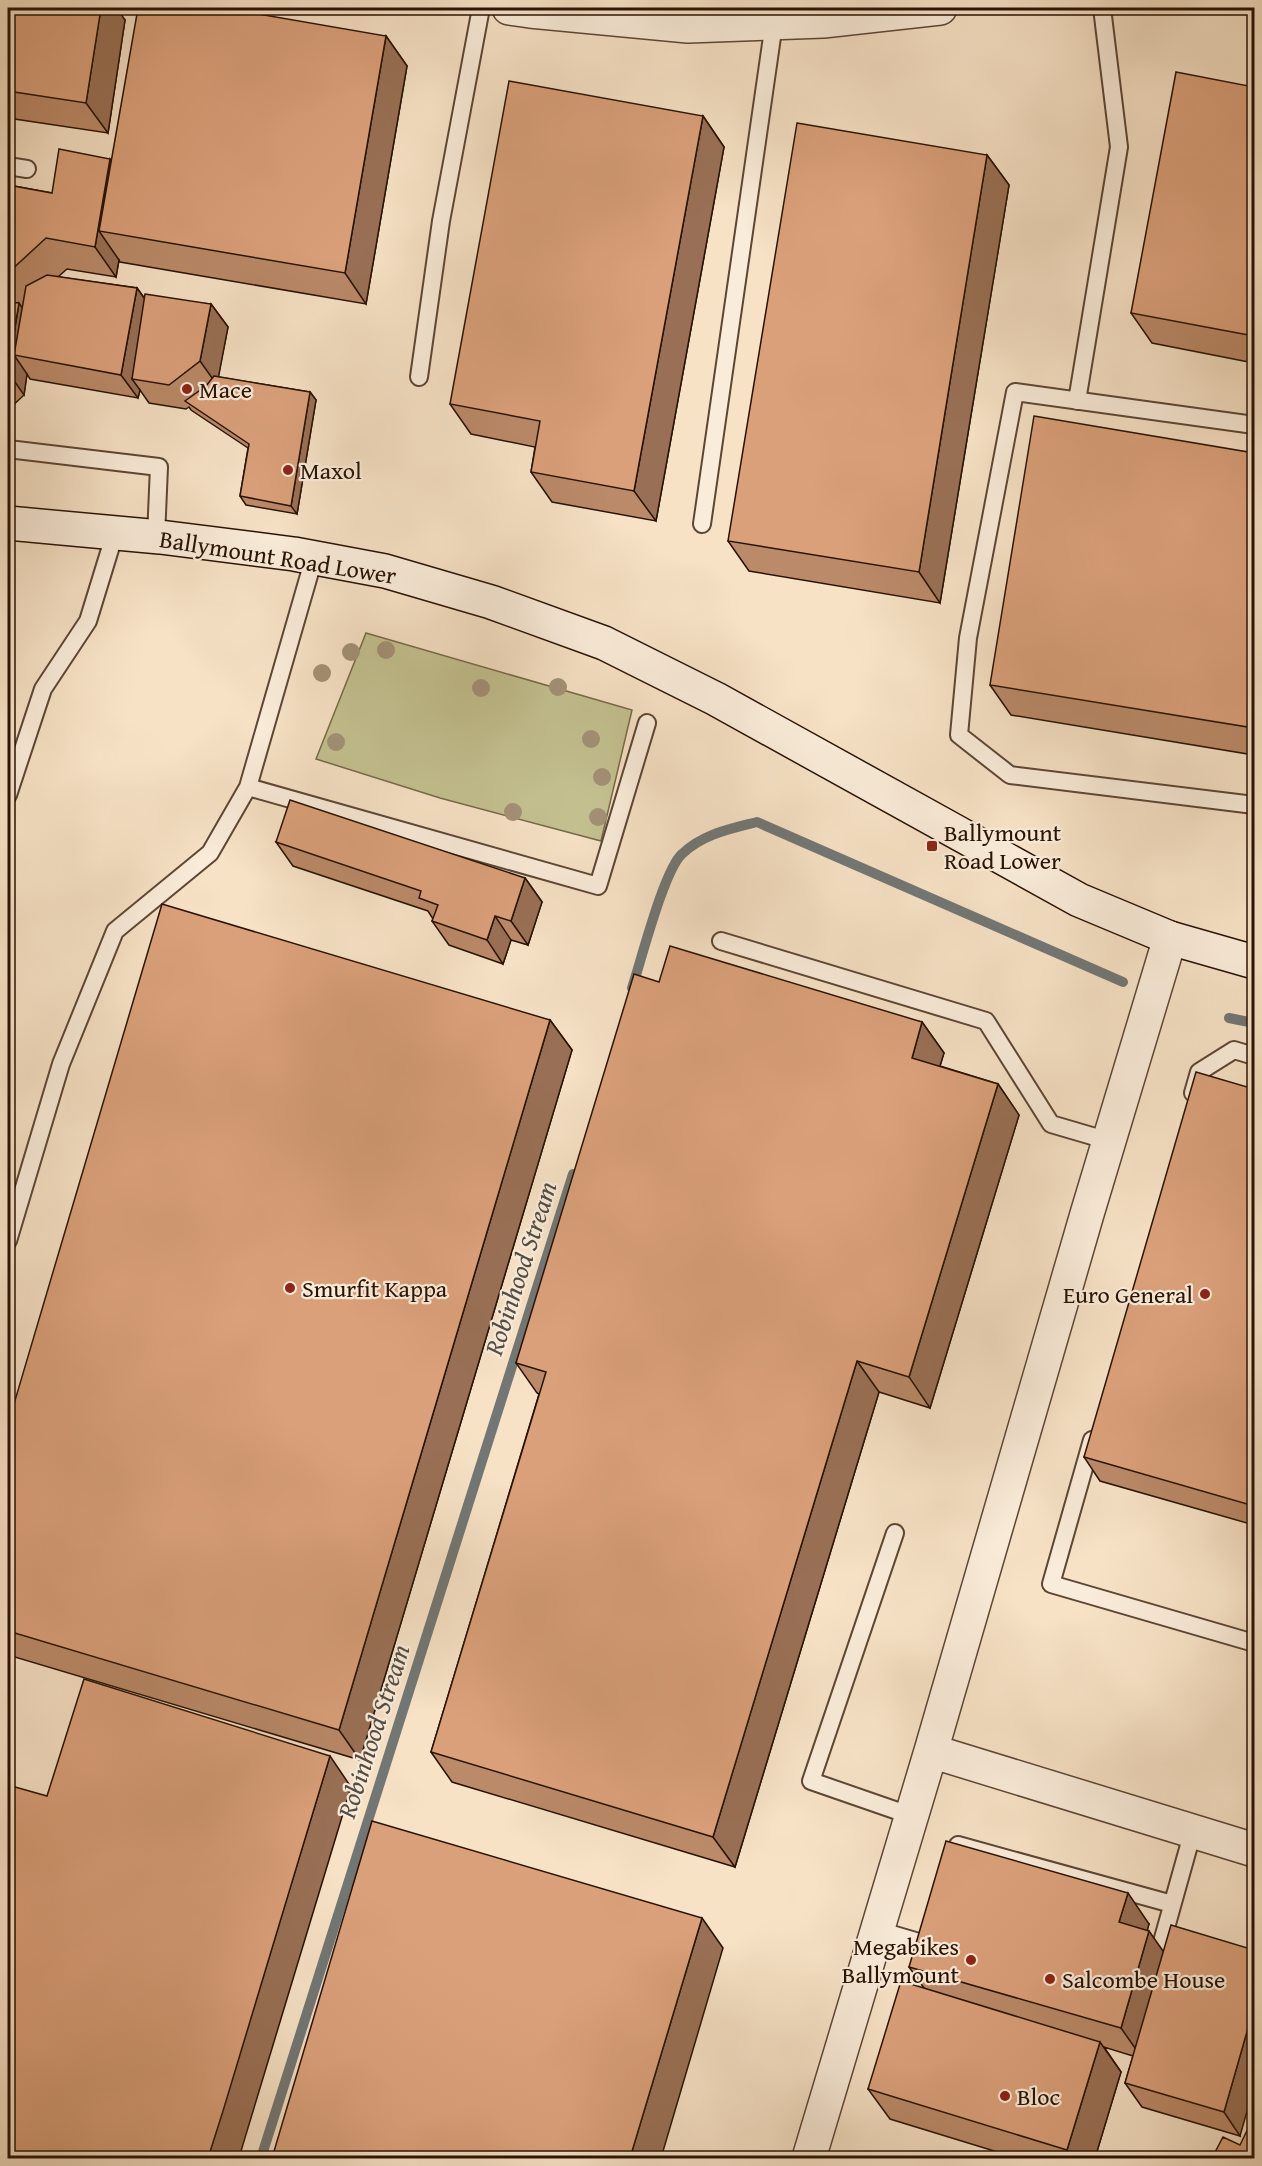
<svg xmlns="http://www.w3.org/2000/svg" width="1262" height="2166" viewBox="0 0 1262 2166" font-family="'Gentium Book Plus',serif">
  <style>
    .green { fill: #c4c190; stroke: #766a4a; stroke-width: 1.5 }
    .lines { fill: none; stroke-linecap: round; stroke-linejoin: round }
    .stream { stroke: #727775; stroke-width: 10 }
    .lane-casing { stroke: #5c4634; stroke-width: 20 }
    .street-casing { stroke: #5c4634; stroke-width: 36 }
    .secondary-casing { stroke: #281204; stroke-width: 36 }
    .lane { stroke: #faecda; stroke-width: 16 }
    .street { stroke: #faecda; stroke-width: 33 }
    .secondary { stroke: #faecda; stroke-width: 33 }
    .tree { fill: #a39176 }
    .wall { fill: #bb8a69; stroke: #281204; stroke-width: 1.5 }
    .shaded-wall { fill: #997055; stroke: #281204; stroke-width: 1.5 }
    .building { fill: #daa07a; stroke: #281204; stroke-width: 1.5 }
    .poi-dot { fill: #8f2418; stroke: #faecda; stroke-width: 2 }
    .labels { text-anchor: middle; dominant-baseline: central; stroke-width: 4.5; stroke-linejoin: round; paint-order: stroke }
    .poi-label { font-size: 24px; fill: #281204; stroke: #faecda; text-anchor: start }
    .street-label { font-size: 24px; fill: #281204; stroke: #faecda }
    .water-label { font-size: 26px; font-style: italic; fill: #534d46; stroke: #faecda }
  </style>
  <rect width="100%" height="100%" fill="#f7e2c6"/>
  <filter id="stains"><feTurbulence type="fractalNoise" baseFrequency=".00333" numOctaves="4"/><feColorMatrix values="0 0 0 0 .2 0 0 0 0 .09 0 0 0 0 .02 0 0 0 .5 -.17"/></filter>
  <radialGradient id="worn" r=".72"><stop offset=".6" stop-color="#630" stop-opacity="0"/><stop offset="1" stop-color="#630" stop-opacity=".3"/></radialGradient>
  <path class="green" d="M 366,633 L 632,710 L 601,841 L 440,798 L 316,759 Z"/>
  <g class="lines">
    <path class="stream" d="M 632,988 C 641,961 664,870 682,854 C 703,834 730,829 757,822 L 1123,982
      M 1229,1018 L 1254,1023
      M 261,2158 L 573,1174"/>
    <defs>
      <path id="lane" d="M 8,166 L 27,169
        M 419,377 L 441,221 L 481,8
        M 1077,401 L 1119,147 L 1102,8
        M 1254,425 L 1015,392 L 968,638 L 959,735 L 1010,775 L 1254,805
        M 8,449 L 159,467 L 156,537
        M 702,524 L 774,23
        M 248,787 L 598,886 L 647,723
        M 8,795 L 43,689 L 88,621 L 115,533
        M 721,941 L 986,1021 L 1051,1124 L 1109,1141
        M 1193,1093 L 1199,1072 L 1234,1050 L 1254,1056
        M 8,1241 L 61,1064 L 115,931 L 210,853 L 248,787 L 314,558
        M 1092,1440 L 1051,1584 L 1254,1643
        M 895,1533 L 811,1781 L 912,1816
        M 953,1861 L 958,1845 L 1172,1904
        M 878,1930 L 929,1945
        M 1160,1949 L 1193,1831"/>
      <path id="street" d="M 509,8 L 530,11 L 688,26 L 823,21 L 940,8
        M 931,1751 L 1254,1850
        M 809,2158 L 931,1751 L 1087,1214 L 1170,938"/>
      <path id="secondary" d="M 8,523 L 160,537 L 294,554 L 385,571 L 491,602 L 604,643 L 716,699 L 1079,900 L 1170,938 L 1254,962"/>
    </defs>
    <use href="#lane" class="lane-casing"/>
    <use href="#street" class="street-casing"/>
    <use href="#secondary" class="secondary-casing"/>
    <use href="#lane" class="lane"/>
    <use href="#street" class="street"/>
    <use href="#secondary" class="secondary"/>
  </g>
  <g class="tree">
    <circle cx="386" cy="650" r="9"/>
    <circle cx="351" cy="652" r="9"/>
    <circle cx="322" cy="673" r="9"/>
    <circle cx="558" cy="687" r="9"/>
    <circle cx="481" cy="688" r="9"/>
    <circle cx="591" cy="739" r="9"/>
    <circle cx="336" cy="742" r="9"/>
    <circle cx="602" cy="777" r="9"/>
    <circle cx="513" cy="812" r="9"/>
    <circle cx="598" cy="817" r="9"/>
  </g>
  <path class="wall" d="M 8,8 L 125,20 L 108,133 L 8,118 Z
    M 386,36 L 407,66 L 366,304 L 120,262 L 119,260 L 116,277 L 67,269 L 58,277 L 137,288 L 145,299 L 211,304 L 228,327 L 218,377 L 310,392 L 316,400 L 297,514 L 246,505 L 240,496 L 248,448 L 191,410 L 189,407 L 186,409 L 149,403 L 140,390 L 138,398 L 30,379 L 27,374 L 24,395 L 8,410 L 8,185 L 52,193 L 111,161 Z
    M 1254,87 L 1254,363 L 1152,343 L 1131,313 Z
    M 703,116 L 724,147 L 656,521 L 552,502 L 531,472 L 535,447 L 471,434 L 450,404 Z
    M 987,155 L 1009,185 L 940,603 L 749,571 L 728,541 Z
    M 1254,453 L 1254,755 L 1011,715 L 990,685 Z
    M 276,842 L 525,878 L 542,902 L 528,945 L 511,940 L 503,964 L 449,945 L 432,921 L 433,919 L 428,911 L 293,866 Z
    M 659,982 L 922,1022 L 944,1053 L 940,1066 L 998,1084 L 1019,1115 L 930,1408 L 879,1392 L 735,1867 L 452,1782 L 431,1752 L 539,1394 L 537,1393 L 516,1363 Z
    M 550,1020 L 572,1050 L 360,1760 L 8,1655 L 8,1424 Z
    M 1254,1089 L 1254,1525 L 1100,1481 L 1084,1457 Z
    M 1149,1924 L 1147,1930 L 1240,2136 L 1142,2107 L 1125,2083 L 1133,2056 L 1104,2047 L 1121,2072 L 1095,2158 L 1017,2158 L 890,2119 L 868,2089 L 924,1988 L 909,1967 Z"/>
  <path class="shaded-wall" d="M 101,8 L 117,8 L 125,20 L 108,133 L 86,103 Z
    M 386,36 L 407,66 L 366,304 L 345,273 Z
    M 703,116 L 724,147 L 656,521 L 634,491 Z
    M 987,155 L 1009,185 L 940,603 L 919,572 Z
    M 110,159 L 131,189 L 99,231 L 119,260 L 116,277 L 95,247 Z
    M 137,288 L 154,312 L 132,379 L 140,390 L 138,398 L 121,375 Z
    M 19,303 L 35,327 L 14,355 L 27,374 L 24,395 L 8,372 Z
    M 211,304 L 228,327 L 217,385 L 200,361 Z
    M 310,392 L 316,400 L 297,514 L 291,506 Z
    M 525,878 L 542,902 L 528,945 L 511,921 Z
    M 495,916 L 511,940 L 503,964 L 487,940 Z
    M 550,1020 L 572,1050 L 360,1760 L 339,1730 Z
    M 922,1022 L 944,1053 L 933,1088 L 912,1058 Z
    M 998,1084 L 1019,1115 L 930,1408 L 909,1377 Z
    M 857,1361 L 879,1392 L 735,1867 L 713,1837 Z
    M 330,1756 L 351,1787 L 244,2141 L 239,2158 L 208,2158 Z
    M 1128,1893 L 1149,1924 L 1141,1953 L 1119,1922 Z
    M 702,1918 L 723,1948 L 661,2158 L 630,2158 Z
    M 1149,1931 L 1170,1961 L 1142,2058 L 1121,2028 Z
    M 1254,2007 L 1254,2087 L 1240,2136 L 1224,2112 Z
    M 1100,2042 L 1121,2072 L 1095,2158 L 1073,2158 L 1067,2150 Z"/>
  <path class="building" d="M 8,8 L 101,8 L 86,103 L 8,91 Z
    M 138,8 L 224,8 L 386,36 L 345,273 L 99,231 Z
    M 1176,72 L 1254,87 L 1254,336 L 1131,313 Z
    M 509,81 L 703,116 L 634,491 L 531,472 L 540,421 L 450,404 Z
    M 797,123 L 987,155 L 919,572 L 728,541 Z
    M 59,149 L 110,159 L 95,247 L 46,238 L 8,273 L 8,185 L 52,193 Z
    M 47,275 L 137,288 L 121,375 L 14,355 L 26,286 Z
    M 145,294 L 211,304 L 200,361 L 169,385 L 132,379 Z
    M 8,302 L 19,303 L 8,368 Z
    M 214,376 L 310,392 L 291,506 L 240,496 L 249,444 L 185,401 L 206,386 Z
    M 1034,416 L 1254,453 L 1254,728 L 990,685 Z
    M 290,800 L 525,878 L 511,921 L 495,916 L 487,940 L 432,921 L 438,905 L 419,898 L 421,891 L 276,842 Z
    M 162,904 L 550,1020 L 339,1730 L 8,1631 L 8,1424 Z
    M 670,946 L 922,1022 L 912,1058 L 998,1084 L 909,1377 L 857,1361 L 713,1837 L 431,1752 L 546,1372 L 516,1363 L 634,974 L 659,982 Z
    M 1196,1072 L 1254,1089 L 1254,1506 L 1084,1457 Z
    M 84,1679 L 330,1756 L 223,2111 L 208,2158 L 8,2158 L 8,1785 L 47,1796 Z
    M 372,1821 L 702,1918 L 630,2158 L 272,2158 Z
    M 946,1841 L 1128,1893 L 1119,1922 L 1149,1931 L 1121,2028 L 909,1967 Z
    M 1171,1925 L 1254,1950 L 1254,2007 L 1224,2112 L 1125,2083 Z
    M 901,1981 L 1100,2042 L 1067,2150 L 868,2089 Z
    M 1254,2116 L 1254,2158 L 1212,2158 L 1223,2137 L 1240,2145 Z"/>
  <g class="poi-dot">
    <circle cx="187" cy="389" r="6"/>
    <circle cx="288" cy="470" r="6"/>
    <rect x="926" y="840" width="12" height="12" rx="3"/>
    <circle cx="290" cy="1288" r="6"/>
    <circle cx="1205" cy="1294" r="6"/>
    <circle cx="971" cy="1960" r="6"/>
    <circle cx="1050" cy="1979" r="6"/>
    <circle cx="1005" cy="2096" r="6"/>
  </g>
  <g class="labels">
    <g class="poi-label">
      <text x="199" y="389">Mace</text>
      <text x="300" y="470">Maxol</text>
      <text x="944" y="832">Ballymount<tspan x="944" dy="28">Road Lower</tspan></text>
      <text x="302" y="1288">Smurfit Kappa</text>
      <text x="1193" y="1294" text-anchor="end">Euro General</text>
      <text x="959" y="1946" text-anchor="end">Megabikes<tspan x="959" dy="28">Ballymount</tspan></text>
      <text x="1062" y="1979">Salcombe House</text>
      <text x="1017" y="2096">Bloc</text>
    </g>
    <g class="street-label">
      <text transform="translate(278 557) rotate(9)">Ballymount Road Lower</text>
    </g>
    <g class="water-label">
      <text transform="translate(520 1268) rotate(-72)">Robinhood Stream</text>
      <text transform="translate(373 1731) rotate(-72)">Robinhood Stream</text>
    </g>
  </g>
  <rect width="1262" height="2166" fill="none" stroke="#f7e2c6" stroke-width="30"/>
  <rect x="9" y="9" width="1244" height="2148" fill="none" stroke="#281204" stroke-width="3"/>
  <rect x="15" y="15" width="1232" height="2136" fill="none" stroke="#281204" stroke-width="1.5"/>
  <rect width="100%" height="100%" filter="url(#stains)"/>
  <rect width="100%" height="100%" fill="url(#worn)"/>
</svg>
